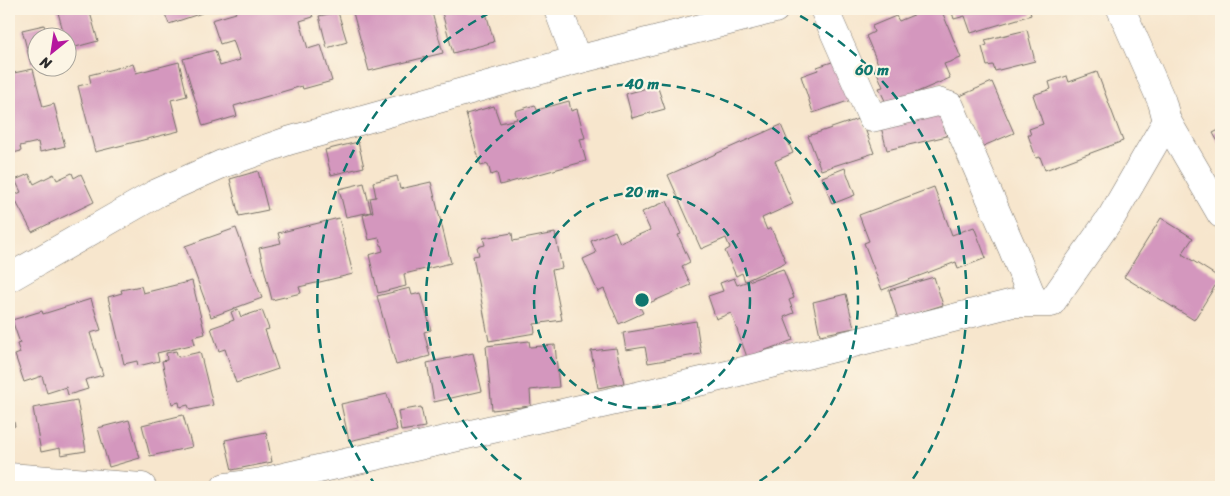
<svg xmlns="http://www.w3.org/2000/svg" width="1230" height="496" viewBox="0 0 1230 496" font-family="Sriracha,sans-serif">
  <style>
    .building { fill: #d497be }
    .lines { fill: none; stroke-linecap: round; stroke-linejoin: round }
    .minor-casing { stroke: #726c64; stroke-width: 29 }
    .minor { stroke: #fff; stroke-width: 28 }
    .ring { fill: none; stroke: #0f766e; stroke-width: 2.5; stroke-dasharray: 9 6 }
    .centre { fill: #0f766e; stroke: #fcf5e5; stroke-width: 2.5 }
    .ring-label { font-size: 15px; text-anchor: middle; font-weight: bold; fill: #0f766e; stroke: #fcf5e5; stroke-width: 4.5; stroke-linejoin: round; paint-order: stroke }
  </style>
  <rect width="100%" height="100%" fill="#fcf5e5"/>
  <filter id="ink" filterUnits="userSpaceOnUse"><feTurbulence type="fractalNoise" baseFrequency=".02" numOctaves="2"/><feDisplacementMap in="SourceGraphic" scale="10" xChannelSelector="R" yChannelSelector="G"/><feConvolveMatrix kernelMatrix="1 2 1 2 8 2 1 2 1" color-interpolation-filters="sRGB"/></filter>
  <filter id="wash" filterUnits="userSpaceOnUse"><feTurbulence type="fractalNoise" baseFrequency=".0096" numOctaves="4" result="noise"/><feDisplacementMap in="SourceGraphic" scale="20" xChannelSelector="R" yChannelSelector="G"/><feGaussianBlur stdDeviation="1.12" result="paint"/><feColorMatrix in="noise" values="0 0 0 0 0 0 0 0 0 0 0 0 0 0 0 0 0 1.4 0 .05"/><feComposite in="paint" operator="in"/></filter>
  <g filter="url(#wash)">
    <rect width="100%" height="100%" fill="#f7e6cd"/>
    <g id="blocks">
      <path class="building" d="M 57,9 L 89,9 L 98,41 L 68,49 L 68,38 L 65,38 Z
        M 163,9 L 201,9 L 202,13 L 169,24 Z
        M 234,9 L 310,9 L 313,17 L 300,21 L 308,49 L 321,45 L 332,81 L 303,89 L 302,86 L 234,106 L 237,116 L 203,126 L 183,59 L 215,50 L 220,66 L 240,60 L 233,40 L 220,44 L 212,20 L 236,13 Z
        M 352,9 L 431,9 L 443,53 L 369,71 Z
        M 441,9 L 485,9 L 494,42 L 453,53 Z
        M 928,9 L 941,9 L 961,58 L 944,64 L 950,78 L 887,105 L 879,88 L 883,87 L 875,67 L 879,66 L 866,36 L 874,32 L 872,26 L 896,16 L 899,21 Z
        M 951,9 L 1029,9 L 1031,15 L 971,33 L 965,16 L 954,19 Z
        M 338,12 L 347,42 L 327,48 L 319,16 Z
        M 44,25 L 48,38 L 38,38 L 38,62 L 31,64 L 22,30 Z
        M 1027,30 L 1035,61 L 995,71 L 993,65 L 987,66 L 982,47 L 987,45 L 985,40 Z
        M 838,60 L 851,100 L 813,113 L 801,76 L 818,70 L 817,67 Z
        M 179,62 L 187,96 L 171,100 L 179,131 L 95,152 L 78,86 L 91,83 L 89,75 L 133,64 L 136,73 Z
        M 33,69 L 43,107 L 54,104 L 65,146 L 40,152 L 38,142 L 20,146 L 21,151 L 9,154 L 9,74 Z
        M 1097,72 L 1123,141 L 1045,170 L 1040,157 L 1036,158 L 1028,135 L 1031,135 L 1029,129 L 1043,124 L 1033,95 L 1051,89 L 1049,82 L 1067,76 L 1069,82 Z
        M 992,82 L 1014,133 L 981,147 L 960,96 Z
        M 657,85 L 665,109 L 632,118 L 626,94 Z
        M 569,101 L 571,111 L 577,109 L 585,138 L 580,139 L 586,161 L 500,185 L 497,173 L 491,175 L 488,164 L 481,166 L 466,114 L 494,106 L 500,123 L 517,119 L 515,111 L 535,105 L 537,110 Z
        M 939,112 L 947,136 L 887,150 L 881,127 Z
        M 861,118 L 874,153 L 821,170 L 808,136 Z
        M 781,125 L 793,153 L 775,161 L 793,204 L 762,218 L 767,230 L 771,228 L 786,262 L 745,281 L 742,273 L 736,276 L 725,251 L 730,248 L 726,238 L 701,249 L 668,175 Z
        M 1221,129 L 1221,147 L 1213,133 Z
        M 358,142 L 364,167 L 331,175 L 325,150 Z
        M 845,168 L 855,195 L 832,204 L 822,177 Z
        M 258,171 L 268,210 L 239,216 L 230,179 Z
        M 72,173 L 74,178 L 81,174 L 94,202 L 32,232 L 13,196 L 21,192 L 15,180 L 29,174 L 34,184 L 54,174 L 57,180 Z
        M 397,176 L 400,189 L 431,182 L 451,263 L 404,274 L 406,286 L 378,293 L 369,255 L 383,251 L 379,238 L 369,240 L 363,215 L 373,212 L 370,198 L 376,197 L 373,182 Z
        M 364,183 L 371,212 L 346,217 L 339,189 Z
        M 934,187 L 952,235 L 974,227 L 986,258 L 958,269 L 956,262 L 882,290 L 864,243 L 869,241 L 859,215 Z
        M 667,201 L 681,234 L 678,235 L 690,262 L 682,266 L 691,285 L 640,307 L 643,313 L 619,324 L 604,289 L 598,292 L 583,259 L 596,253 L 591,241 L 615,231 L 620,243 L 650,230 L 642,212 Z
        M 339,218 L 353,274 L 299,287 L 301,293 L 272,300 L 259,248 L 281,243 L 278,233 Z
        M 1161,218 L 1193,238 L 1182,254 L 1220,278 L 1194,320 L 1124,277 Z
        M 236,228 L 262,298 L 211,317 L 185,246 Z
        M 512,233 L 513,241 L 555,233 L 562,268 L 552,270 L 562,320 L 534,324 L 535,333 L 489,341 L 473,256 L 479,255 L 477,247 L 485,245 L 483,238 Z
        M 783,269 L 794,298 L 789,300 L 794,313 L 784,317 L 793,340 L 747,357 L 731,313 L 716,319 L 708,296 L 723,291 L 720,283 L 734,278 L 737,285 Z
        M 934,277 L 943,305 L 898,319 L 889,290 Z
        M 192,281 L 205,334 L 193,337 L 195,344 L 157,353 L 159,361 L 138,366 L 137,361 L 124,364 L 108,297 L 122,293 L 121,290 L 141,286 L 143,293 Z
        M 410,288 L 412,295 L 421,293 L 431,330 L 424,332 L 430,356 L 396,365 L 377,296 Z
        M 846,294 L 854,328 L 820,335 L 813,302 Z
        M 91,299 L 101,330 L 90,333 L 103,375 L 85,380 L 88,389 L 68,395 L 66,387 L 47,393 L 42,376 L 24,382 L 15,355 L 20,353 L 17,344 L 20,343 L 12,320 L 42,311 L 43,314 Z
        M 238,309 L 241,317 L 262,310 L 269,329 L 265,330 L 278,369 L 236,383 L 225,349 L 219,351 L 211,328 L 234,320 L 231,312 Z
        M 696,321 L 701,354 L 648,363 L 645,347 L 626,350 L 623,333 Z
        M 529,341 L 530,347 L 555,345 L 559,387 L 530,390 L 531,406 L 492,410 L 486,346 Z
        M 616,348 L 624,383 L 598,388 L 591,351 Z
        M 176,351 L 178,357 L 200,352 L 213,405 L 190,410 L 188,405 L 180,407 L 179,402 L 172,404 L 162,361 L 167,360 L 166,353 Z
        M 473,353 L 482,391 L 434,402 L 427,363 Z
        M 387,394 L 397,430 L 349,441 L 341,404 Z
        M 77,400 L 86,451 L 61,455 L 60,448 L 41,452 L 33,408 Z
        M 9,404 L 15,426 L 9,428 Z
        M 421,407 L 425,427 L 401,431 L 398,411 Z
        M 183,415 L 192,447 L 150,456 L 142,425 Z
        M 129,420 L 140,458 L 109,467 L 98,428 Z
        M 266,432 L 272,462 L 232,470 L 225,440 Z
        M 359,482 L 360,487 L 323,487 L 323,486 Z"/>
    </g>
  </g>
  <g filter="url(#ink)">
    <use href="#blocks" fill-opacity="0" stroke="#726c64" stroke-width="1"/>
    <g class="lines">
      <defs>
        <path id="minor" d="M 558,9 L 577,60
          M 824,9 L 872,118 L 938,102 L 950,106 L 1013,250 L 1034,302
          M 1121,9 L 1162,102 L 1167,121 L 1221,214
          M 9,278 L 157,193 L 222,164 L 288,141 L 577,60 L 775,9
          M 9,477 L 142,487
          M 225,487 L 262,482 L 711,379 L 1013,303 L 1051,303 L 1112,216 L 1167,121"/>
      </defs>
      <use href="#minor" class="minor-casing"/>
      <use href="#minor" class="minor"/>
    </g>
  </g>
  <g class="ring">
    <circle cx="642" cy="300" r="108"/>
    <path d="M534 487A216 216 0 1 1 750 487"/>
    <path d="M376 486A325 325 0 0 1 497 9M787 9A325 325 0 0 1 908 486"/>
  </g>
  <circle cx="642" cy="300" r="8" class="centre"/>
  <g class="ring-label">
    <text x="872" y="75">60 m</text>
    <text x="642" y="89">40 m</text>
    <text x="642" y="197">20 m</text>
  </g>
  <rect width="1230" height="496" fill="none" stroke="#fcf5e5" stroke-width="30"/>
  <g transform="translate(52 52) rotate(210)"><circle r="24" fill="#fcf5e5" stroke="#a8a49b"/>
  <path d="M0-4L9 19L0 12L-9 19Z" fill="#b5179e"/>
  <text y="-8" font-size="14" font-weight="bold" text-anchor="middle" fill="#2b2b2b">N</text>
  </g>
</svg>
